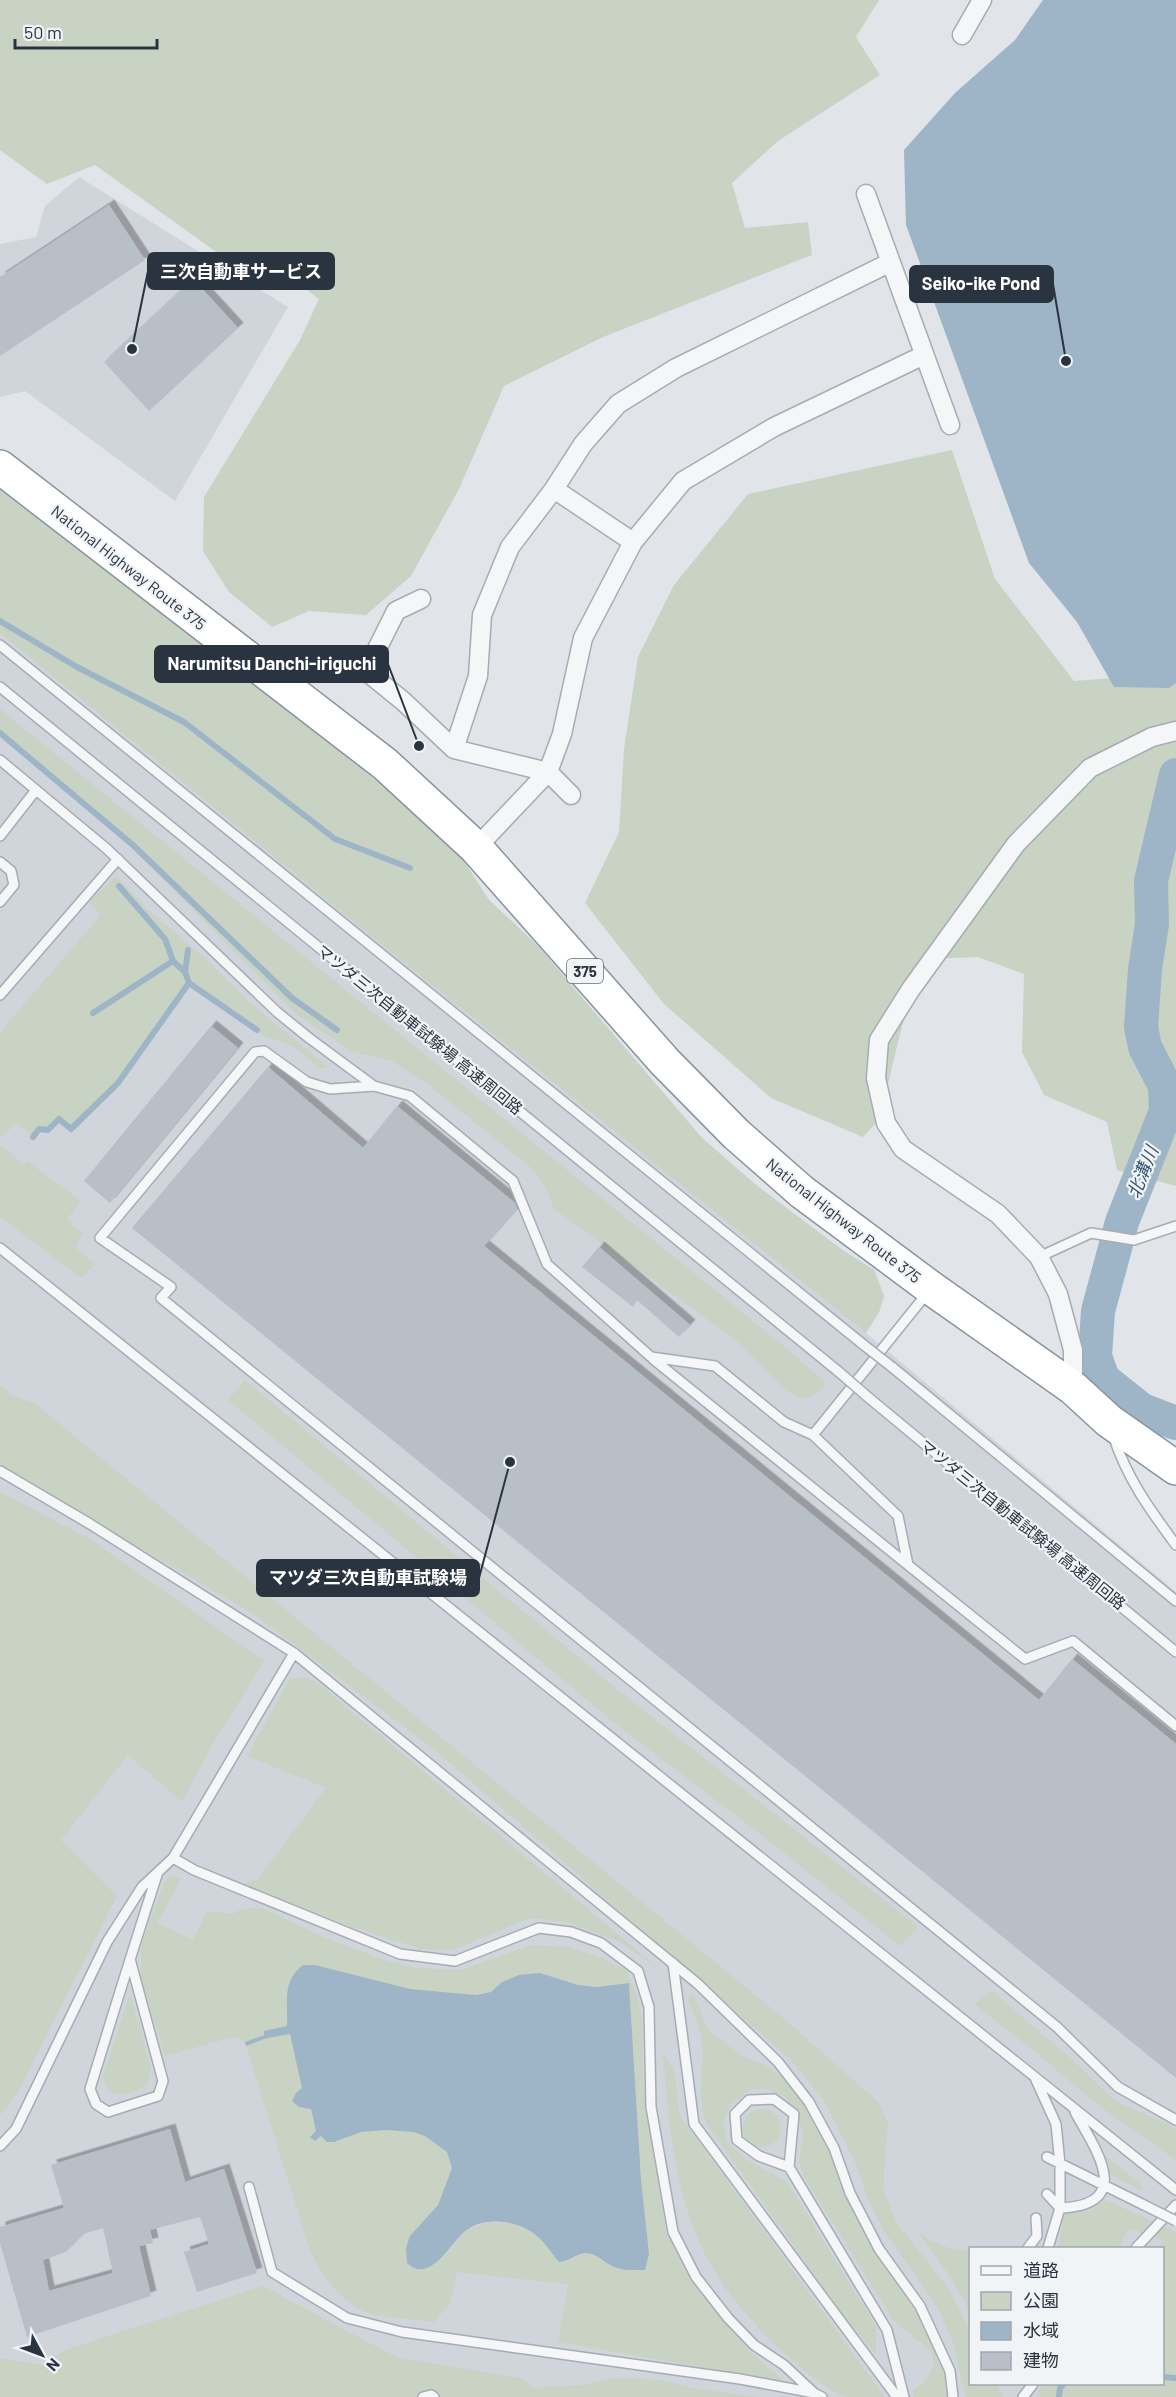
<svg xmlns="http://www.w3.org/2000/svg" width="1176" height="2397" viewBox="0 0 1176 2397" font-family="Barlow,'Noto Sans JP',sans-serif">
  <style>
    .built { fill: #d0d4db; fill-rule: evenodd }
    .green { fill: #c8d3c3 }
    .water { fill: #9eb5c7 }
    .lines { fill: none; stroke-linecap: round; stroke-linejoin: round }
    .stream { stroke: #9eb5c7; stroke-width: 6 }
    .river { stroke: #9eb5c7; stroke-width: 34 }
    .building { fill: #b9bfc6; fill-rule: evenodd; filter: url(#shadow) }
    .lane-casing { stroke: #a6acb3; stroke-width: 12 }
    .street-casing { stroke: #a6acb3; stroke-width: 21 }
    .highway-casing { stroke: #89939f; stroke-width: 36 }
    .lane { stroke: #f4f6f8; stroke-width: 9 }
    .street { stroke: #f4f6f8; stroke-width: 18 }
    .highway { stroke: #fff; stroke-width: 33 }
    .lane-bridge-casing { stroke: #a6acb3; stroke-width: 12; stroke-linecap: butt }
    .lane-bridge { stroke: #f4f6f8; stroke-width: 9 }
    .labels { text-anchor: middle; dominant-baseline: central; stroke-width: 4.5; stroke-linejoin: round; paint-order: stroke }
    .shield { fill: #f1f4f7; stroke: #666e77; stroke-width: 1.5 }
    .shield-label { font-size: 15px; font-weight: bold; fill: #2a3440 }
    .street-label { font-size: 16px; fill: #2a3440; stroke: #f1f4f7 }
    .water-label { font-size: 18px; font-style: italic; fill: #365572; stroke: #f1f4f7 }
    .leader { fill: none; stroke: #2a3440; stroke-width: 2 }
    .callout-dot { fill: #2a3440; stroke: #f1f4f7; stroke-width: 2 }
    .callout { fill: #2a3440; stroke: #2a3440; stroke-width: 2 }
    .callout-label { font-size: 18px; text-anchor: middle; font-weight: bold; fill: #fff }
  </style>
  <defs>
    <filter id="shadow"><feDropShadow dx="5.5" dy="-5.5" stdDeviation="0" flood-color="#0004"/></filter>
  </defs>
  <rect width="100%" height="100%" fill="#e1e5e9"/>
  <path class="built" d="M 79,177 L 288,307 L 175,501 L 25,391 L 0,397 L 0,244 L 36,237 L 45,206 Z
    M 0,490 L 226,662 L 390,792 L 460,855 L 489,900 L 537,945 L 702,1138 L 756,1185 L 841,1249 L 874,1270 L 884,1296 L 879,1312 L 866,1333 L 1176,1592 L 1176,2397 L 0,2397 ZM 970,2248 L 1162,2248 L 1162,2384 L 970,2384 Z"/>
  <path class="green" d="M 0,0 L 879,0 L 856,37 L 880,75 L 778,141 L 732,183 L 745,228 L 808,222 L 812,255 L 603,337 L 504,386 L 459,489 L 411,576 L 366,615 L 309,611 L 272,627 L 229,592 L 203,551 L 204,497 L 300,340 L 319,299 L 289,277 L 244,272 L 95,165 L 47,184 L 0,150 Z
    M 952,450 L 995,579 L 1074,681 L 1176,673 L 1176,1186 L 1117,1170 L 1107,1122 L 1044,1095 L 1022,1052 L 1024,974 L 978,957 L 925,959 L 902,1026 L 879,1120 L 863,1137 L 771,1098 L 664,1004 L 585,903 L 619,832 L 624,749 L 638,657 L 674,585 L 748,494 Z
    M 0,490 L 226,662 L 317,729 L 460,855 L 489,900 L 537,945 L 702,1138 L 756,1185 L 841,1249 L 874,1270 L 884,1296 L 879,1312 L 866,1333 L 385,947 L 0,633 Z
    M 0,709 L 797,1357 L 826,1384 L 817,1393 L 804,1399 L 787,1391 L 736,1340 L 554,1209 L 548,1193 L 535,1171 L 430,1086 L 392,1061 L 353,1052 L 294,1012 L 107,823 L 0,734 Z
    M 116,876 L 152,913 L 206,959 L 249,1002 L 328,1067 L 321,1069 L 292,1046 L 263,1035 L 189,983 L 118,1083 L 71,1129 L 59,1119 L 48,1130 L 39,1129 L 33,1137 L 16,1123 L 0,1138 L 0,1032 L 101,915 L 89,902 Z
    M 0,1144 L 23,1164 L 27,1161 L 81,1201 L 67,1219 L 83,1234 L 75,1247 L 95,1264 L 81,1278 L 0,1217 Z
    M 245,1380 L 624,1695 L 918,1927 L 900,1946 L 768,1840 L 617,1725 L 228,1400 Z
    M 0,1385 L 11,1395 L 34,1403 L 788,2022 L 878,2102 L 888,2123 L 883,2188 L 896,2222 L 948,2288 L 970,2331 L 970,2384 L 997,2384 L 1003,2397 L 966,2397 L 952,2340 L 939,2310 L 885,2232 L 869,2202 L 856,2164 L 823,2099 L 789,2058 L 435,1750 L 255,1615 L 0,1466 Z
    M 0,1492 L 90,1539 L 264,1661 L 210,1749 L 182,1802 L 128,1755 L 61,1840 L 117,1896 L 17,2094 L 0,2115 Z
    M 302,1677 L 318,1683 L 658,1968 L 618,1941 L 567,1922 L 530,1918 L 453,1950 L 421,1949 L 354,1927 L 243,1884 L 257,1880 L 326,1788 L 247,1756 L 289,1680 Z
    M 171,1876 L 182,1878 L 157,1923 L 193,1940 L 207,1911 L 233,1914 C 241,1907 252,1908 262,1908 L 326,1938 L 387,1961 L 417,1968 L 460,1970 L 531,1945 L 569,1947 L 602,1958 L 627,1971 L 637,1996 L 642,2018 L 643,2084 L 666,2232 L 686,2272 L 722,2319 L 749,2351 L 785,2382 L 558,2342 L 568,2284 L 457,2272 L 450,2303 L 434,2322 C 419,2320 377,2317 365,2312 C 338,2299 320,2273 309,2247 L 246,2046 L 267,2038 L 290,2034 L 302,2088 L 299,2107 L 311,2109 L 316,2131 L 310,2137 L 315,2141 L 321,2136 L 333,2142 L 361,2132 L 385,2130 L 413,2132 L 425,2136 L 447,2152 L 452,2167 L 438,2205 L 410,2236 L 406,2248 L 446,2254 L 468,2229 L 490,2222 L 516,2224 L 537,2236 L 559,2262 C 584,2262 580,2241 610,2265 L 649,2254 L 641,2180 L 629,1983 L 597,1987 L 578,1985 L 540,1973 L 502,1982 L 491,1992 L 476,1995 L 410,1989 L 315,1965 L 289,1981 L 287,2026 L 265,2031 L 264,2035 L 245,2042 L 236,2036 L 165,2056 L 141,1978 L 141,1947 L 164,1882 Z
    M 992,1991 L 1073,2060 L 1115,2101 L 1176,2128 L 1176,2160 L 1102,2108 L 1027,2045 L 974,2004 Z
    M 130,1994 L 151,2068 C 150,2073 150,2078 148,2082 C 143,2091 121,2098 112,2092 C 106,2089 105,2082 103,2076 Z
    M 690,1994 L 695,1998 L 708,2030 L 742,2056 L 767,2066 L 782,2077 L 807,2106 L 818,2126 L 871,2243 L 917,2308 L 945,2370 L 949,2397 L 914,2397 L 913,2390 L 924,2382 L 932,2371 L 934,2361 L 931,2351 L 894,2321 L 804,2177 L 799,2161 L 803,2132 L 796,2110 L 784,2096 L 767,2089 L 751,2089 L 732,2104 L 723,2122 L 727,2142 L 744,2158 L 787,2182 L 876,2326 L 876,2354 L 845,2317 L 707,2125 C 694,2097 707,2065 701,2036 C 699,2024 692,2011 688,2000 Z
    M 663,2052 L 675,2073 L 679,2115 L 885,2397 C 873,2397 860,2397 849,2397 C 830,2395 793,2361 779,2348 C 755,2325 728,2296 712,2267 C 675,2203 668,2124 663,2052 Z
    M743 2128a19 19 0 1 1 38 0a19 19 0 1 1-38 0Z
    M 1106,2156 L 1142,2185 L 1142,2191 L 1110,2174 Z
    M 1106,2200 L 1176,2232 L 1176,2397 L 1040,2397 L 1038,2390 L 1043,2384 L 1162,2384 L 1162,2248 L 1156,2248 L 1164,2240 L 1129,2229 L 1118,2248 L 1058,2248 L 1064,2214 L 1090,2211 Z
    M 914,2226 C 929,2243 948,2249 970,2252 L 970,2312 L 954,2282 Z
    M 263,2286 L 396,2357 L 522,2378 L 533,2388 L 581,2385 L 617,2378 L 663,2380 L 692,2388 L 759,2397 L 0,2397 L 0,2358 L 44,2365 L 62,2351 Z"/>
  <path class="water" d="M 1043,0 L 1176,0 L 1176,683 L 1169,688 L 1114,687 L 1077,622 L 1029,563 L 906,225 L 904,150 L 955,93 L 1015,40 Z
    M 303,1965 L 315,1965 L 410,1989 L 476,1995 L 491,1992 L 502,1982 L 519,1975 L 540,1973 L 578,1985 L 597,1987 L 629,1983 L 641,2180 L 649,2254 L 645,2270 C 633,2270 623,2271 612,2266 C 602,2261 598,2254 586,2253 C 577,2253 569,2262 559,2262 C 552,2254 546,2244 538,2237 C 521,2221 488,2216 468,2229 C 452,2239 431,2286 407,2263 L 406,2248 L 410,2236 L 438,2205 L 452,2168 L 447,2152 L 425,2136 L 413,2132 L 385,2130 L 361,2132 L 334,2142 L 327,2142 L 321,2136 L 315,2141 L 310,2137 L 316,2131 L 311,2109 L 299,2107 L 292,2101 L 296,2093 L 302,2088 L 290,2034 L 267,2038 L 246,2046 L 245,2042 L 264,2035 L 264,2031 L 287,2026 C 288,2001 282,1981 303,1965 Z"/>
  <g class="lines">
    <path class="stream" d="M 0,621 L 77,667 L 184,722 L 335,839 L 410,868
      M 0,733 L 134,846 L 292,998 L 337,1030
      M 119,886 L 165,939 L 173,961
      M 189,983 L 257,1030
      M 93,1013 L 173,961 L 185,972 L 188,950
      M 33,1137 L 39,1129 L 48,1130 L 59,1119 L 71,1129 L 118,1083 L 189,983 L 185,972
      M 1162,2377 L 1176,2378
      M 1059,2397 L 1060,2388 L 1064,2384"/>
    <path class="river" d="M 1176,775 L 1151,881 L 1152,924 L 1145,969 L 1141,1027 L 1145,1047 L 1165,1086 L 1166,1111 L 1122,1222 L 1098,1311 L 1095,1356 L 1103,1379 L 1142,1410 L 1176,1423"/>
  </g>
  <path class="building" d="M 109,205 L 145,260 L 0,356 L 0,277 Z
    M 193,279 L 238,328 L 149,411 L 104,362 Z
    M 211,1026 L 238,1048 L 110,1203 L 84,1181 Z
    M 268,1067 L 363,1148 L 397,1106 L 515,1203 L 517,1209 L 484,1246 L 1039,1700 L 1072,1659 L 1176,1744 L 1176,2078 L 132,1228 Z
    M 599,1247 L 690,1325 L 679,1337 L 637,1300 L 633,1307 L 582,1267 Z
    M 170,2129 L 185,2182 L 224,2169 L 257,2273 L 197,2292 L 184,2252 L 209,2244 L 200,2217 L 150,2230 L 153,2243 L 139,2246 L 151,2296 L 27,2337 L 0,2243 L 0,2227 L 64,2208 L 51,2165 ZM 103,2228 L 113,2273 L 49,2291 L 43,2260 L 66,2252 L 83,2234 Z"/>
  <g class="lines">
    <defs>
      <path id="lane" d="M 0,645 L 865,1346
        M 0,687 L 839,1372
        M 0,760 L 107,849 L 277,1012 L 309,1038 L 374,1086
        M 0,836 L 36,790
        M 0,862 L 11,871 L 14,885 L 0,902
        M 0,995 L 118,859
        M 0,1248 L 1176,2190
        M 1039,1257 L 1091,1233 L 1134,1240 L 1176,1226
        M 653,1359 L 908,1565
        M 892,1367 L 1176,1601
        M 869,1398 L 1176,1652
        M 813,1435 L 928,1292
        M 1113,1435 C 1126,1477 1150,1510 1176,1545
        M 0,1471 L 90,1524 L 294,1653 L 698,1984 L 778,2062 L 809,2102 L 834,2148 L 850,2193 L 879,2249 L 920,2306 L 950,2371 L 953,2397
        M 1176,1726 L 1073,1641 L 1025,1659 L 908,1565 L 898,1516 L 813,1435 L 784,1422 L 715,1366 L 651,1357 L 547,1264 L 513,1181 L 410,1096 L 374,1086 L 330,1089 L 307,1082 L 264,1051 L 255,1052 L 100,1238 L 171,1287 L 161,1298 L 1057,2027 L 1118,2087 L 1176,2120
        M 173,1858 L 194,1870 L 400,1954 L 455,1961 L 539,1928 L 571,1932 L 601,1943 L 638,1971 L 649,2007 L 651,2107 L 673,2232 L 696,2277 L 728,2318 L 754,2345 L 784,2365 L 814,2393
        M 130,1959 L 163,2081 L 158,2096 L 108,2112 L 96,2104 L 90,2089 C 112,2017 134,1946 157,1875
        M 673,1963 L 694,2124 L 897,2397
        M 1036,2080 L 1056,2124 L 1060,2164 L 1060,2208 L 1048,2248
        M 0,2146 L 16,2129 L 107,1942 L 142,1887 L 173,1858 L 294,1653
        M 1047,2157 L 1144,2205
        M 789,2167 L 759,2156 L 737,2140 L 735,2114 L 749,2100 L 774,2099 L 794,2114 L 789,2167 L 887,2330 L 904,2397
        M 249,2187 L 272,2272 L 347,2318 L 402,2332 L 740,2379 L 814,2393 L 822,2397
        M 1047,2194 L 1060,2208 C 1135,2205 1097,2151 1075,2112
        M 1028,2248 L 1037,2236 L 1036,2218
        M 1136,2248 L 1176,2205
        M 423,2397 L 431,2395 L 434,2397
        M 1023,2397 L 1033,2384"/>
      <path id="street" d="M 962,35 L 982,0
        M 866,194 L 950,425
        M 554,489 L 633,542
        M 421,599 L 396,611 L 366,671 L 403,701 L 454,749 L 548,772 L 571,795
        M 454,749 L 478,676 L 482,615 L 510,547 L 554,489 L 583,444 L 618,404 L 676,368 L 889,263
        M 476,848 L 548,772 L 562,734 L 583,638 L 633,542 L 683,481 L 774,427 L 924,355
        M 1073,1388 L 1073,1350 L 1058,1294 L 1039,1257 L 998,1214 L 903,1149 L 886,1123 L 876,1078 L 879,1040 L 911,989 L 1016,844 L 1090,768 L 1152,737 L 1176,731"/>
      <path id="highway" d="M 0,467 L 385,764 L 476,848 L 665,1062 L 736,1134 L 802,1192 L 931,1288 L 1073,1388 L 1109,1421 L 1176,1468"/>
    </defs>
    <use href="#lane" class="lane-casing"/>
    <use href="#street" class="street-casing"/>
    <use href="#highway" class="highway-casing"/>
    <use href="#lane" class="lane"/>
    <use href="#street" class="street"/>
    <use href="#highway" class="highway"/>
    <defs>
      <path id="lane-bridge" d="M 865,1346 L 892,1367
        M 839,1372 L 869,1398
        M 1144,2205 L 1176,2221"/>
    </defs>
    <use href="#lane-bridge" class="lane-bridge-casing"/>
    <use href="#lane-bridge" class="lane-bridge"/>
  </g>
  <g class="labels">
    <rect class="shield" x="567" y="959" width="36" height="24" rx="4.5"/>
    <g class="shield-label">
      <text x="585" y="971">375</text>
    </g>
    <g class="street-label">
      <text transform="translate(129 567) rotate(38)">National Highway Route 375</text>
      <text transform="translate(420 1029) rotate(39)">マツダ三次自動車試験場 高速周回路</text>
      <text transform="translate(844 1220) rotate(38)">National Highway Route 375</text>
      <text transform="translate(1023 1524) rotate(39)">マツダ三次自動車試験場 高速周回路</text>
    </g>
    <g class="water-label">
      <text transform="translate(1142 1172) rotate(-68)">北溝川</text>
    </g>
  </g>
  <path class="leader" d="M132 349L148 271M1066 361L1053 284M419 746L388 664M510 1462L479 1578"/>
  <g class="callout-dot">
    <circle cx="132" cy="349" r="6"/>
    <circle cx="1066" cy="361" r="6"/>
    <circle cx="419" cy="746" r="6"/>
    <circle cx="510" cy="1462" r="6"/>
  </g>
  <g class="callout">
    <rect x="148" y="253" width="186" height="36" rx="6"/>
    <rect x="910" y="266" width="143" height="36" rx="6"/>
    <rect x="155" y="646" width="233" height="36" rx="6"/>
    <rect x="257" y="1560" width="222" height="36" rx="6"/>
  </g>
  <g class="callout-label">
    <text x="241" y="278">三次自動車サービス</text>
    <text x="981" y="290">Seiko-ike Pond</text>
    <text x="272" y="670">Narumitsu Danchi-iriguchi</text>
    <text x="368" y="1584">マツダ三次自動車試験場</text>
  </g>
  <rect x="969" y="2247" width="195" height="138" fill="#f1f4f7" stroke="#a1a7ae" stroke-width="1.5"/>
  <rect x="981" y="2266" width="30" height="9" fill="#f4f6f8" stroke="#a1a7ae" stroke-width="1.5"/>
  <text x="1023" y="2277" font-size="18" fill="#2a3440">道路</text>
  <rect x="981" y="2292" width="30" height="18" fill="#c8d3c3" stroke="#a1a7ae" stroke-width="1.5"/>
  <text x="1023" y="2307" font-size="18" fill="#2a3440">公園</text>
  <rect x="981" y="2322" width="30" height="18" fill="#9eb5c7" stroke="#a1a7ae" stroke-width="1.5"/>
  <text x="1023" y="2337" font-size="18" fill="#2a3440">水域</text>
  <rect x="981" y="2352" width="30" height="18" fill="#b9bfc6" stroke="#a1a7ae" stroke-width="1.5"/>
  <text x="1023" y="2367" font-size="18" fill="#2a3440">建物</text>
  <g transform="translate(42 2355) rotate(131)" stroke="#f1f4f7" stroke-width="4.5" paint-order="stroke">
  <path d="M0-4.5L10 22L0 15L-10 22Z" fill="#2a3440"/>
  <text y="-9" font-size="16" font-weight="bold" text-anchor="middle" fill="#2a3440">N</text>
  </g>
  <path d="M15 39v9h142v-9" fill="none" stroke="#2a3440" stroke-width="3"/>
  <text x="24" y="39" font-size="18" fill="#2a3440" stroke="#f1f4f7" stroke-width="4.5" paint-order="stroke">50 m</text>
</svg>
